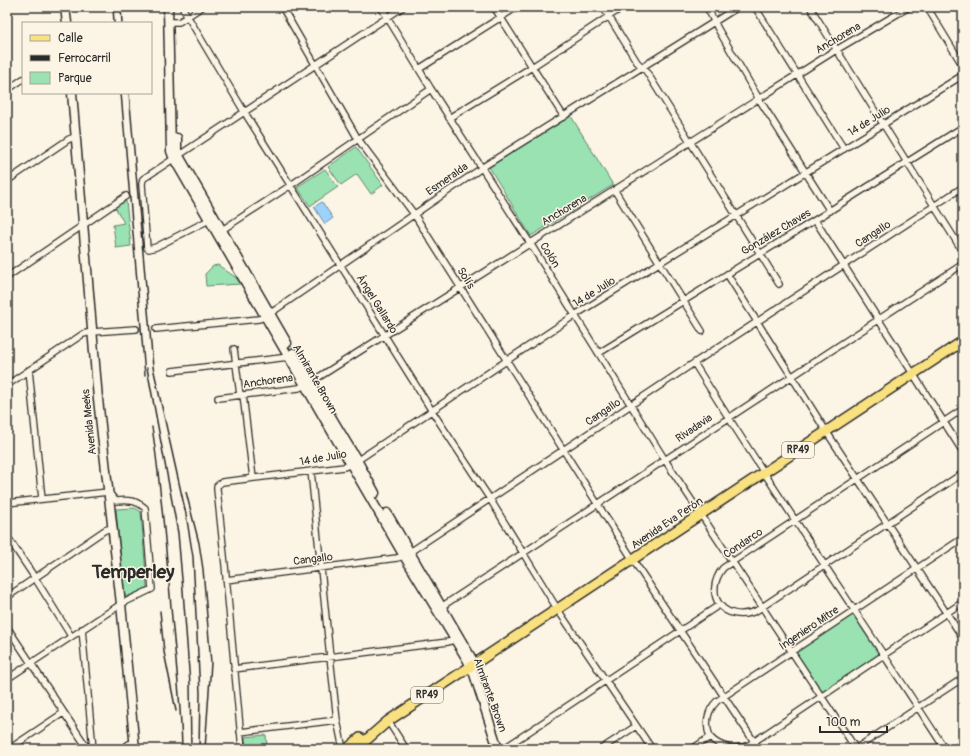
<svg xmlns="http://www.w3.org/2000/svg" width="970" height="756" viewBox="0 0 970 756" font-family="Pangolin,sans-serif">
  <style>
    .green { fill: #9ae2b1; stroke: #62866e }
    .water { fill: #9dd2fb; stroke: #6f8fa8 }
    .lines { fill: none; stroke-linecap: round; stroke-linejoin: round }
    .street-casing { stroke: #2b2b2b; stroke-width: 8 }
    .secondary-casing { stroke: #2b2b2b; stroke-width: 11 }
    .primary-casing { stroke: #2b2b2b; stroke-width: 12 }
    .street { stroke: #fcf5e5; stroke-width: 5.5 }
    .secondary { stroke: #fcf5e5; stroke-width: 8 }
    .primary { stroke: #f9e181; stroke-width: 9 }
    .rail { stroke: #2b2b2b; stroke-width: 1.5 }
    .labels { text-anchor: middle; dominant-baseline: central; stroke-width: 3; stroke-linejoin: round; paint-order: stroke }
    .shield { fill: #fcf5e5; stroke: #6a6863; stroke-width: 1 }
    .shield-label { font-size: 10px; font-weight: bold; fill: #2b2b2b }
    .street-label { font-size: 11px; fill: #2b2b2b; stroke: #fcf5e5 }
    .town-label { font-size: 19px; font-weight: bold; fill: #2b2b2b; stroke: #fcf5e5 }
  </style>
  <rect width="100%" height="100%" fill="#fcf5e5"/>
  <filter id="ink" filterUnits="userSpaceOnUse"><feTurbulence type="fractalNoise" baseFrequency=".025" numOctaves="2"/><feDisplacementMap in="SourceGraphic" scale="8" xChannelSelector="R" yChannelSelector="G"/><feConvolveMatrix kernelMatrix="1 2 1 2 8 2 1 2 1" color-interpolation-filters="sRGB"/></filter>
  <g filter="url(#ink)">
    <path class="green" d="M 571,116 L 613,185 L 531,236 L 489,167 Z
      M 356,147 L 383,185 L 371,194 L 357,174 L 341,185 L 328,167 Z
      M 325,169 L 338,187 L 310,206 L 297,187 Z
      M 126,201 L 131,246 L 116,248 L 113,225 L 124,223 L 115,207 Z
      M 218,265 L 235,277 L 241,284 L 206,286 L 205,274 L 213,266 Z
      M 135,508 L 141,512 L 147,588 L 124,598 L 116,509 Z
      M 854,610 L 884,654 L 821,696 L 791,651 Z
      M 266,735 L 267,746 L 246,748 L 245,737 Z"/>
    <path class="water" d="M 322,202 L 333,218 L 325,224 L 314,207 Z"/>
    <g class="lines">
      <defs>
        <path id="street" d="M 182,7 L 245,113 L 432,411 L 490,499 L 558,610 L 652,749
          M 282,7 L 358,139 L 414,214 L 633,560 L 759,749
          M 381,7 L 431,89 L 530,243 L 665,460 L 856,749
          M 494,7 L 564,117
          M 603,7 L 637,62 L 646,71 L 779,284
          M 707,7 L 718,29 L 759,99 L 830,211
          M 755,7 L 844,149
          M 810,7 L 963,252
          M 927,7 L 963,66
          M 169,22 L 179,22 L 202,7
          M 419,69 L 517,7
          M 7,90 L 23,79
          M 449,118 L 532,67 L 623,7
          M 7,181 L 69,139 L 76,137
          M 615,191 L 702,331
          M 209,220 L 156,247 L 149,249 L 147,248 L 142,184 L 143,179 L 403,7
          M 815,220 L 963,452
          M 219,232 L 291,185 L 431,89
          M 727,274 L 826,431 L 963,638
          M 7,277 L 126,196
          M 156,329 L 259,319 L 265,317 L 486,165 L 738,7
          M 234,349 L 240,395
          M 599,353 L 815,220 L 963,127
          M 694,363 C 775,493 862,620 945,749
          M 29,370 L 42,499
          M 172,371 L 289,357
          M 7,385 L 83,334 L 92,332 L 136,329
          M 243,395 L 253,478
          M 218,398 L 299,388 L 311,382 L 836,50 L 909,7
          M 963,409 L 723,568 C 702,595 724,624 756,611 L 963,473
          M 311,471 L 330,657 L 337,720 L 343,749
          M 7,503 L 108,492 L 116,501 C 128,500 136,500 145,508 L 152,589 L 121,604 L 7,679
          M 7,536 L 35,578 L 71,636
          M 226,580 L 397,558 L 404,556 L 694,363 L 963,187
          M 7,597 L 105,530 L 112,528
          M 438,609 L 963,264
          M 7,627 L 88,749
          M 82,629 L 93,749
          M 234,669 L 448,642 L 454,640
          M 388,721 L 406,749
          M 240,732 L 337,720
          M 710,737 C 720,748 736,751 749,745 L 963,602
          M 9,749 L 63,713
          M 122,749 L 129,744 L 134,743
          M 242,749 L 225,565 L 217,489 L 217,486 L 222,482 L 344,467 L 352,464 L 575,315 L 963,75
          M 503,749 L 719,605
          M 601,749 L 636,726
          M 692,749 L 710,737 C 705,724 707,711 717,701 L 963,538
          M 855,749 L 963,678
          M 954,749 L 963,743"/>
        <path id="secondary" d="M 65,7 L 67,23
          M 168,7 L 171,151 L 174,159 L 404,556 L 468,661 L 474,674 L 498,749
          M 72,93 L 98,399 L 121,604 L 135,749
          M 177,138 L 177,151 L 179,156 L 287,343
          M 293,353 L 357,460 L 375,493
          M 387,513 L 476,666"/>
        <path id="primary" d="M 347,749 L 360,738
          M 356,749 L 388,721 L 963,341"/>
      </defs>
      <use href="#street" class="street-casing"/>
      <use href="#secondary" class="secondary-casing"/>
      <use href="#primary" class="primary-casing"/>
      <use href="#street" class="street"/>
      <use href="#secondary" class="secondary"/>
      <use href="#primary" class="primary"/>
      <path class="rail" d="M 113,7 L 114,23
        M 121,7 L 122,23
        M 121,93 L 145,375
        M 129,93 L 153,367 L 186,514 L 193,557 L 200,693 L 199,749
        M 147,368 L 178,533 L 183,591 L 190,684 L 191,749
        M 152,427 C 161,486 166,547 171,607 C 175,654 181,702 182,749
        M 186,492 L 199,543 L 203,569 L 211,663 L 205,749
        M 160,611 L 164,652 L 176,711"/>
    </g>
  </g>
  <g class="labels">
    <g class="shield">
      <rect x="782" y="442" width="32" height="16" rx="3"/>
      <rect x="411" y="687" width="32" height="16" rx="3"/>
    </g>
    <g class="shield-label">
      <text x="798" y="450">RP49</text>
      <text x="427" y="695">RP49</text>
    </g>
    <g class="street-label">
      <text transform="translate(838 38) rotate(-31)">Anchorena</text>
      <text transform="translate(869 121) rotate(-32)">14 de Julio</text>
      <text transform="translate(447 179) rotate(-35)">Esmeralda</text>
      <text transform="translate(564 210) rotate(-31)">Anchorena</text>
      <text transform="translate(776 232) rotate(-31)">González Chaves</text>
      <text transform="translate(873 234) rotate(-33)">Cangallo</text>
      <text transform="translate(550 255) rotate(58)">Colón</text>
      <text transform="translate(466 278) rotate(58)">Solís</text>
      <text transform="translate(594 292) rotate(-32)">14 de Julio</text>
      <text transform="translate(377 304) rotate(58)">Ángel Gallardo</text>
      <text transform="translate(315 379) rotate(60)">Almirante Brown</text>
      <text transform="translate(268 381) rotate(-8)">Anchorena</text>
      <text transform="translate(603 412) rotate(-34)">Cangallo</text>
      <text transform="translate(89 422) rotate(-96)">Avenida Meeks</text>
      <text transform="translate(694 428) rotate(-34)">Rivadavia</text>
      <text transform="translate(323 458) rotate(-10)">14 de Julio</text>
      <text transform="translate(667 523) rotate(-34)">Avenida Eva Perón</text>
      <text transform="translate(743 543) rotate(-34)">Condarco</text>
      <text transform="translate(313 559) rotate(-7)">Cangallo</text>
      <text transform="translate(809 628) rotate(-34)">Ingeniero Mitre</text>
      <text transform="translate(490 695) rotate(70)">Almirante Brown</text>
    </g>
    <g class="town-label">
      <text x="133" y="572">Temperley</text>
    </g>
  </g>
  <rect width="970" height="756" fill="none" stroke="#fcf5e5" stroke-width="24"/>
  <rect x="12" y="12" width="946" height="732" fill="none" stroke="#2b2b2b" stroke-width="1.5" filter="url(#ink)"/>
  <rect x="22" y="22" width="130" height="72" fill="#fcf5e5" stroke="#a8a49b"/>
  <rect x="30" y="35" width="20" height="6" fill="#f9e181" stroke="#a8a49b"/>
  <text x="58" y="42" font-size="12" fill="#2b2b2b">Calle</text>
  <rect x="30" y="55" width="20" height="6" fill="#2b2b2b" stroke="#a8a49b"/>
  <text x="58" y="62" font-size="12" fill="#2b2b2b">Ferrocarril</text>
  <rect x="30" y="72" width="20" height="12" fill="#9ae2b1" stroke="#a8a49b"/>
  <text x="58" y="82" font-size="12" fill="#2b2b2b">Parque</text>
  <path d="M820 726v6h67v-6" fill="none" stroke="#2b2b2b" stroke-width="2"/>
  <text x="826" y="726" font-size="12" fill="#2b2b2b" stroke="#fcf5e5" stroke-width="3" paint-order="stroke">100 m</text>
</svg>
